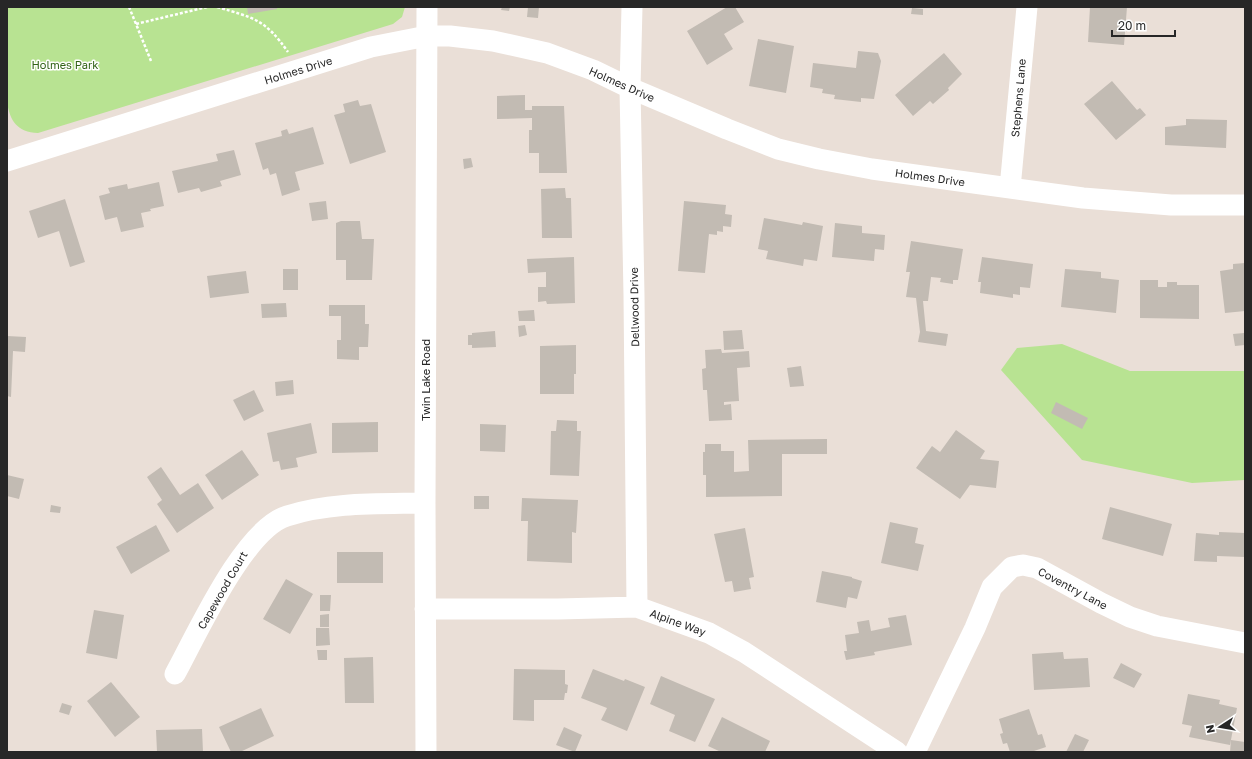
<svg xmlns="http://www.w3.org/2000/svg" width="1252" height="759" viewBox="0 0 1252 759" font-family="'Golos Text',sans-serif">
  <style>
    .green { fill: #b8e392 }
    .building { fill: #c2bbb3 }
    .lines { fill: none; stroke-linecap: round; stroke-linejoin: round }
    .path { stroke: #fff; stroke-width: 2.5; stroke-dasharray: 3 2; stroke-linecap: butt }
    .minor { stroke: #fff; stroke-width: 21 }
    .labels { text-anchor: middle; dominant-baseline: central; stroke-width: 3; stroke-linejoin: round; paint-order: stroke }
    .park-label { font-size: 11px; fill: #316317; stroke: #fff }
    .street-label { font-size: 11px; fill: #272727; stroke: #fff }
  </style>
  <rect width="100%" height="100%" fill="#eadfd7"/>
  <path class="green" d="M 7,7 L 405,7 L 402,17 L 393,24 L 38,133 C 17,132 10,121 7,102 Z
    M 1062,344 L 1130,371 L 1245,371 L 1245,480 L 1192,483 L 1082,460 L 1001,370 L 1017,348 Z"/>
  <path class="building" d="M 247,7 L 277,7 L 277,9 L 248,14 Z
    M 502,7 L 510,7 L 509,11 L 501,10 Z
    M 528,7 L 539,7 L 538,18 L 527,17 Z
    M 727,7 L 735,7 L 744,22 L 724,34 L 733,49 L 707,65 L 687,31 Z
    M 1090,7 L 1127,7 L 1124,45 L 1088,42 Z
    M 912,8 L 923,9 L 923,15 L 911,14 Z
    M 758,39 L 794,46 L 786,93 L 749,86 Z
    M 858,51 L 878,53 L 881,61 L 874,99 L 861,98 L 861,102 L 834,99 L 835,95 L 822,93 L 823,89 L 810,87 L 813,63 L 856,68 Z
    M 944,53 L 962,74 L 948,88 L 949,90 L 933,104 L 930,101 L 913,116 L 895,95 Z
    M 1112,81 L 1137,110 L 1140,108 L 1146,115 L 1116,140 L 1084,104 Z
    M 525,95 L 525,110 L 532,110 L 532,106 L 564,106 L 567,173 L 539,173 L 539,153 L 529,153 L 529,130 L 532,130 L 532,118 L 497,119 L 497,96 Z
    M 358,100 L 360,106 L 371,104 L 386,152 L 350,164 L 334,115 L 345,112 L 343,104 Z
    M 1186,119 L 1227,120 L 1226,148 L 1165,145 L 1165,127 L 1186,125 Z
    M 313,127 L 324,164 L 295,172 L 300,190 L 282,196 L 276,173 L 270,175 L 268,168 L 263,170 L 255,143 L 282,136 L 281,131 L 287,129 L 289,134 Z
    M 234,150 L 241,175 L 220,181 L 222,186 L 201,192 L 199,188 L 178,193 L 172,171 L 218,161 L 216,154 Z
    M 471,158 L 473,167 L 464,169 L 463,159 Z
    M 159,182 L 164,206 L 150,209 L 151,211 L 141,213 L 144,227 L 121,232 L 117,217 L 105,220 L 99,196 L 110,193 L 108,188 L 127,184 L 128,189 Z
    M 565,188 L 566,198 L 571,198 L 572,238 L 542,238 L 541,189 Z
    M 65,199 L 85,262 L 70,267 L 59,231 L 38,238 L 29,211 Z
    M 326,201 L 328,219 L 312,221 L 309,203 Z
    M 684,201 L 726,205 L 725,214 L 732,215 L 731,227 L 723,226 L 723,232 L 717,231 L 717,235 L 709,234 L 705,273 L 678,271 Z
    M 764,218 L 802,225 L 803,222 L 823,226 L 817,261 L 804,259 L 803,266 L 766,259 L 768,251 L 758,249 Z
    M 341,221 L 360,221 L 362,239 L 374,239 L 372,280 L 346,280 L 346,260 L 336,260 L 336,223 Z
    M 835,223 L 862,226 L 862,233 L 885,235 L 884,250 L 875,249 L 874,261 L 832,257 Z
    M 911,241 L 963,249 L 958,280 L 953,280 L 953,284 L 940,282 L 941,278 L 931,277 L 928,301 L 923,301 L 926,331 L 948,334 L 946,346 L 918,342 L 920,332 L 916,298 L 906,297 L 910,272 L 906,272 Z
    M 574,257 L 575,303 L 547,304 L 546,301 L 538,302 L 538,287 L 546,287 L 546,272 L 528,273 L 527,259 Z
    M 982,257 L 1033,264 L 1030,288 L 1020,287 L 1020,295 L 1013,294 L 1013,298 L 980,293 L 981,282 L 978,282 Z
    M 1245,263 L 1245,311 L 1225,313 L 1220,271 L 1233,269 L 1233,264 Z
    M 283,269 L 298,269 L 298,290 L 283,290 Z
    M 1065,269 L 1101,272 L 1101,278 L 1119,280 L 1116,313 L 1061,307 Z
    M 246,271 L 249,293 L 210,298 L 207,276 Z
    M 1140,280 L 1158,280 L 1158,287 L 1167,287 L 1167,282 L 1177,282 L 1177,285 L 1199,285 L 1199,319 L 1140,318 Z
    M 286,303 L 287,317 L 262,318 L 261,304 Z
    M 329,305 L 365,305 L 365,324 L 369,324 L 368,347 L 359,347 L 359,360 L 337,359 L 337,340 L 341,340 L 341,316 L 329,316 Z
    M 534,310 L 535,321 L 519,321 L 518,311 Z
    M 525,325 L 527,335 L 519,337 L 518,326 Z
    M 742,330 L 744,349 L 724,350 L 723,331 Z
    M 495,331 L 496,347 L 472,348 L 472,345 L 468,345 L 468,335 L 472,335 L 472,333 Z
    M 1244,333 L 1245,345 L 1235,346 L 1233,334 Z
    M 7,336 L 26,337 L 25,352 L 13,351 L 11,397 L 7,396 Z
    M 576,345 L 576,374 L 574,374 L 574,394 L 540,394 L 540,346 Z
    M 721,349 L 722,353 L 749,351 L 750,367 L 737,368 L 739,401 L 724,402 L 724,405 L 731,404 L 732,420 L 709,421 L 707,390 L 703,390 L 702,369 L 706,368 L 705,350 Z
    M 801,366 L 804,386 L 790,387 L 787,368 Z
    M 293,380 L 294,394 L 276,396 L 275,382 Z
    M 254,390 L 264,411 L 244,421 L 233,400 Z
    M 1056,402 L 1088,418 L 1082,429 L 1051,413 Z
    M 557,420 L 577,421 L 577,431 L 581,431 L 579,476 L 550,475 L 551,431 L 556,431 Z
    M 378,422 L 378,452 L 332,453 L 332,423 Z
    M 311,423 L 317,453 L 296,458 L 298,467 L 281,470 L 279,461 L 273,462 L 267,433 Z
    M 480,424 L 506,425 L 505,452 L 480,451 Z
    M 956,430 L 985,451 L 980,459 L 999,461 L 996,488 L 970,485 L 960,499 L 916,468 L 932,446 L 940,452 Z
    M 827,439 L 827,454 L 782,454 L 782,496 L 706,497 L 706,475 L 703,475 L 703,452 L 705,452 L 705,444 L 721,444 L 721,451 L 734,451 L 734,472 L 749,471 L 748,440 Z
    M 242,450 L 259,475 L 222,500 L 205,475 Z
    M 161,467 L 180,495 L 198,483 L 214,508 L 177,533 L 157,504 L 162,500 L 147,477 Z
    M 7,475 L 24,479 L 19,499 L 7,496 Z
    M 474,496 L 489,496 L 489,509 L 474,509 Z
    M 522,498 L 578,500 L 576,533 L 572,532 L 572,563 L 527,561 L 528,521 L 521,521 Z
    M 51,505 L 61,507 L 60,513 L 50,512 Z
    M 1110,507 L 1172,524 L 1163,556 L 1102,539 Z
    M 890,522 L 918,528 L 915,543 L 924,545 L 918,571 L 881,563 Z
    M 156,525 L 170,551 L 131,574 L 116,547 Z
    M 745,528 L 754,577 L 749,578 L 751,589 L 734,592 L 732,581 L 725,582 L 714,534 Z
    M 1219,532 L 1245,533 L 1245,557 L 1217,556 L 1217,562 L 1194,561 L 1196,533 L 1219,535 Z
    M 337,552 L 383,552 L 383,583 L 337,583 Z
    M 822,571 L 852,577 L 852,578 L 862,581 L 857,599 L 848,597 L 846,608 L 816,602 Z
    M 286,579 L 313,594 L 290,634 L 263,619 Z
    M 320,595 L 331,595 L 330,611 L 320,611 Z
    M 94,610 L 124,615 L 117,659 L 86,653 Z
    M 329,614 L 329,627 L 320,627 L 320,615 Z
    M 906,615 L 912,645 L 874,652 L 875,655 L 846,660 L 844,651 L 847,651 L 845,635 L 859,633 L 857,622 L 869,620 L 871,631 L 890,627 L 888,618 Z
    M 316,628 L 329,628 L 330,645 L 316,646 Z
    M 317,650 L 327,650 L 327,660 L 318,660 Z
    M 1063,652 L 1064,659 L 1088,658 L 1090,687 L 1034,690 L 1032,654 Z
    M 373,657 L 374,703 L 345,703 L 344,658 Z
    M 1121,663 L 1142,674 L 1134,688 L 1113,678 Z
    M 514,669 L 565,670 L 565,684 L 568,685 L 567,693 L 565,693 L 564,700 L 534,700 L 534,721 L 513,720 Z
    M 593,669 L 624,681 L 625,679 L 645,687 L 627,731 L 601,720 L 607,708 L 581,698 Z
    M 661,676 L 715,699 L 695,742 L 669,731 L 675,715 L 650,704 Z
    M 111,682 L 140,717 L 115,737 L 87,701 Z
    M 1188,694 L 1220,700 L 1219,704 L 1237,708 L 1230,745 L 1189,737 L 1192,726 L 1182,724 Z
    M 62,703 L 72,706 L 69,715 L 59,712 Z
    M 261,708 L 274,736 L 240,752 L 231,752 L 219,727 Z
    M 1029,709 L 1038,735 L 1042,734 L 1046,747 L 1031,752 L 1010,752 L 1007,743 L 1003,744 L 1000,734 L 1003,733 L 999,719 Z
    M 722,717 L 770,741 L 765,752 L 721,752 L 708,746 Z
    M 564,727 L 582,735 L 575,752 L 556,745 Z
    M 202,729 L 203,752 L 157,752 L 156,730 Z
    M 1075,734 L 1089,740 L 1083,752 L 1066,752 Z
    M 1231,740 L 1245,742 L 1245,752 L 1230,752 Z"/>
  <g class="lines">
    <path class="path" d="M 129,7 L 136,24
      M 217,7 C 254,18 265,19 288,52
      M 151,61 L 136,24 L 207,7"/>
    <path class="minor" d="M 632,7 L 630,88 L 634,295 L 637,607
      M 7,161 L 371,47 L 427,36 L 450,36 L 493,41 L 547,53 L 593,70 L 630,88 L 727,129 L 778,149 L 819,159 L 872,169 L 1083,198 L 1171,205 L 1245,205
      M 1010,188 L 1027,7
      M 425,609 L 558,609 L 637,607 L 709,633 L 744,652 L 897,752
      M 175,674 C 197,634 244,529 287,516 C 331,502 379,504 425,503
      M 426,752 L 425,503 L 427,7
      M 915,752 L 975,628 L 992,587 L 1012,567 L 1023,565 L 1037,568 L 1101,603 L 1130,617 L 1157,626 L 1245,643"/>
  </g>
  <g class="labels">
    <g class="park-label">
      <text x="65" y="64">Holmes Park</text>
    </g>
    <g class="street-label">
      <text transform="translate(298 70) rotate(-17)">Holmes Drive</text>
      <text transform="translate(622 84) rotate(24)">Holmes Drive</text>
      <text transform="translate(1018 98) rotate(-85)">Stephens Lane</text>
      <text transform="translate(930 177) rotate(8)">Holmes Drive</text>
      <text transform="translate(634 307) rotate(-91)">Dellwood Drive</text>
      <text transform="translate(425 380) rotate(-90)">Twin Lake Road</text>
      <text transform="translate(1073 588) rotate(28)">Coventry Lane</text>
      <text transform="translate(222 590) rotate(-60)">Capewood Court</text>
      <text transform="translate(678 622) rotate(20)">Alpine Way</text>
    </g>
  </g>
  <rect width="1252" height="759" fill="none" stroke="#272727" stroke-width="16"/>
  <g transform="translate(1220 727) rotate(258)" stroke="#ffffff" stroke-width="3" paint-order="stroke">
  <path d="M0-3L7 15L0 10L-7 15Z" fill="#272727"/>
  <text y="-6" font-size="11" font-weight="bold" text-anchor="middle" fill="#272727">N</text>
  </g>
  <path d="M1112 30v6h63v-6" fill="none" stroke="#272727" stroke-width="2"/>
  <text x="1118" y="30" font-size="12" fill="#272727" stroke="#ffffff" stroke-width="3" paint-order="stroke">20 m</text>
</svg>
